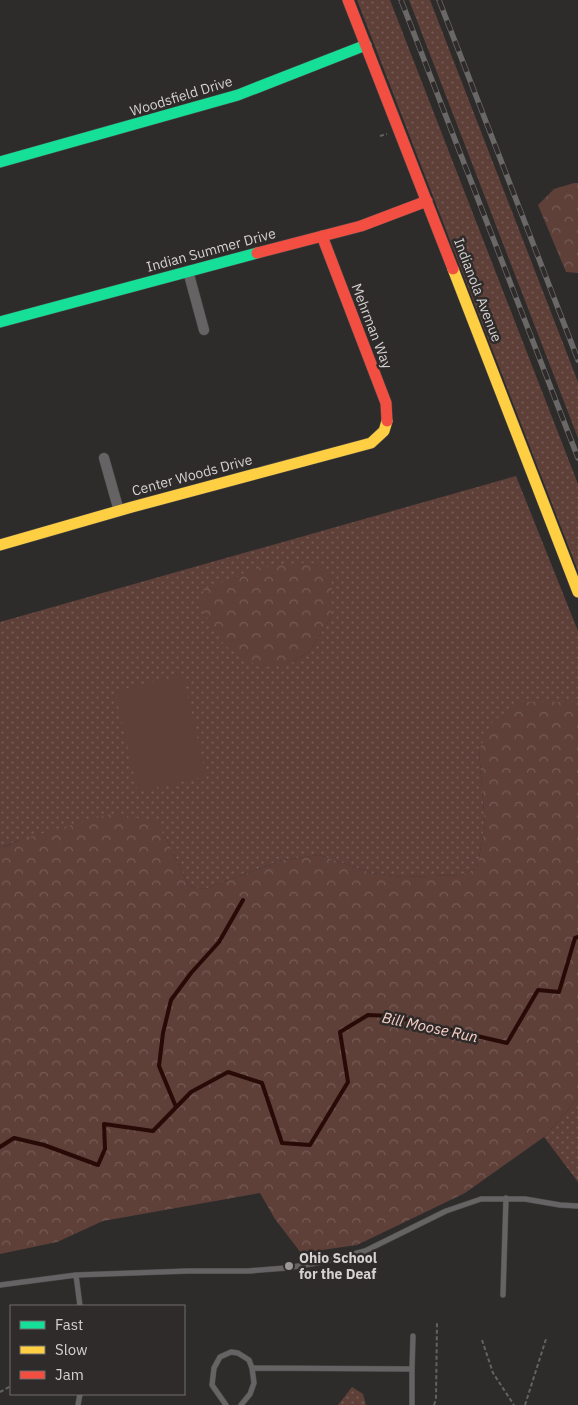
<svg xmlns="http://www.w3.org/2000/svg" width="578" height="1405" viewBox="0 0 578 1405" font-family="'IBM Plex Sans',sans-serif">
  <style>
    .grass { fill: url(#grass-dots); fill-rule: evenodd }
    .forest { fill: url(#forest-crowns) }
    .pitch { fill: #5e4039 }
    .lines { fill: none; stroke-linecap: round; stroke-linejoin: round }
    .stream { stroke: #280b07; stroke-width: 4 }
    .lane-casing { stroke: #4b4a4a; stroke-width: 6 }
    .street-casing { stroke: #4b4a4a; stroke-width: 11 }
    .fast-casing { stroke: #4b4a4a; stroke-width: 12 }
    .slow-casing { stroke: #4b4a4a; stroke-width: 12 }
    .jam-casing { stroke: #4b4a4a; stroke-width: 12 }
    .path { stroke: #636261; stroke-width: 2; stroke-dasharray: 4 2.5; stroke-linecap: butt }
    .lane { stroke: #656363; stroke-width: 5 }
    .street { stroke: #656363; stroke-width: 10 }
    .fast { stroke: #16e098; stroke-width: 11 }
    .slow { stroke: #ffcf43; stroke-width: 11 }
    .jam { stroke: #f24e42; stroke-width: 11 }
    .rail-casing { stroke: #6a6867; stroke-width: 5.5 }
    .rail { stroke: #2f2b2a; stroke-width: 4; stroke-dasharray: 11; stroke-linecap: butt }
    .poi-dot { fill: #9a9797; stroke: #2f2b2a; stroke-width: 2 }
    .labels { text-anchor: middle; dominant-baseline: central; stroke-width: 5; stroke-linejoin: round; paint-order: stroke }
    .street-label { font-size: 14px; fill: #d4d1d1; stroke: #2f2b2a }
    .poi-label { font-size: 14px; font-weight: bold; fill: #d4d1d1; stroke: #2f2b2a; text-anchor: start }
    .water-label { font-size: 15px; font-style: italic; fill: #f9cfc5; stroke: #2f2b2a }
  </style>
  <defs>
    <pattern id="grass-dots" width="8" height="8" patternUnits="userSpaceOnUse" patternTransform="scale(1.25)"><rect width="8" height="8" fill="#5e4039"/><path d="M2 2h.1M6 6h.1" fill="none" stroke="#745b55" stroke-width="1.8" stroke-linecap="round"/></pattern>
    <pattern id="forest-crowns" width="20" height="18" patternUnits="userSpaceOnUse" patternTransform="scale(1.25)"><rect width="20" height="18" fill="#5e4039"/><path d="M2 6a3 3 0 1 1 6 0M12 15a3 3 0 1 1 6 0" fill="none" stroke="#745b55"/></pattern>
  </defs>
  <rect width="100%" height="100%" fill="#2e2c2b"/>
  <path class="grass" d="M 357,0 L 390,0 L 578,484 L 578,571 Z
    M 409,0 L 430,0 L 578,382 L 578,438 Z
    M 516,476 L 578,631 L 578,702 L 522,702 L 479,750 L 485,825 L 477,868 L 461,875 L 402,877 L 372,873 L 319,855 L 282,860 L 205,889 L 189,886 L 165,836 L 19,840 L 3,847 L 0,846 L 0,622 ZM 331,617 L 309,652 L 291,663 Z
    M 578,1098 L 578,1182 L 544,1137 Z
    M 352,1387 L 363,1394 L 366,1405 L 338,1405 Z"/>
  <path class="forest" d="M 574,183 L 578,183 L 578,273 L 566,272 L 538,205 L 554,189 Z
    M 298,563 L 319,563 L 332,578 L 331,617 L 309,652 L 291,663 L 262,669 L 224,645 L 199,604 L 204,589 L 261,568 Z
    M 522,702 L 578,702 L 578,1098 L 544,1137 L 465,1193 L 357,1245 L 301,1253 L 275,1219 L 260,1193 L 103,1221 L 57,1242 L 0,1254 L 0,846 L 4,847 L 19,840 L 110,814 L 153,820 L 165,836 L 189,886 L 205,889 L 282,860 L 319,855 L 372,873 L 402,877 L 461,875 L 477,868 L 485,825 L 479,750 L 493,721 Z"/>
  <path class="pitch" d="M 183,675 L 206,776 L 138,792 L 115,691 Z"/>
  <g class="lines">
    <path class="stream" d="M 176,1107 L 159,1066 L 163,1033 L 171,1000 L 191,973 L 219,942 L 243,900
      M 0,1147 L 14,1138 L 44,1145 L 98,1165 L 105,1149 L 104,1124 L 153,1131 L 191,1092 L 228,1072 L 262,1083 L 282,1143 L 310,1145 L 348,1082 L 340,1032 L 368,1015 L 391,1016 L 507,1043 L 538,990 L 559,992 L 575,938 L 578,937"/>
    <defs>
      <path id="lane" d="M 76,1275 L 80,1306
        M 0,1285 L 76,1275 L 188,1271 L 248,1271 L 286,1268 L 323,1262 L 365,1251 L 446,1211 L 481,1199 L 525,1199 L 560,1205 L 578,1206
        M 503,1295 L 506,1198
        M 252,1368 L 412,1369 L 413,1336
        M 78,1405 L 80,1394
        M 226,1405 L 212,1385 L 214,1368 L 220,1357 L 231,1352 L 238,1353 L 249,1360 L 252,1368 L 254,1383 L 250,1394 L 241,1405
        M 412,1405 L 412,1369"/>
      <path id="street" d="M 188,271 L 204,330
        M 104,458 L 119,511"/>
      <path id="fast" d="M 0,162 L 238,95 L 366,45
        M 0,322 L 257,253"/>
      <path id="slow" d="M 453,269 L 578,592
        M 0,545 L 132,507 L 371,443 L 384,431 L 387,421"/>
      <path id="jam" d="M 348,0 L 453,269
        M 322,236 L 386,403 L 387,421
        M 257,253 L 361,226 L 427,201"/>
    </defs>
    <use href="#lane" class="lane-casing"/>
    <use href="#street" class="street-casing"/>
    <use href="#fast" class="fast-casing"/>
    <use href="#slow" class="slow-casing"/>
    <use href="#jam" class="jam-casing"/>
    <path class="path" d="M 380,136 L 387,134
      M 482,1340 L 493,1373 L 514,1405
      M 0,1392 L 11,1386
      M 434,1405 L 436,1399 L 437,1323
      M 525,1405 L 546,1339"/>
    <use href="#lane" class="lane"/>
    <use href="#street" class="street"/>
    <use href="#fast" class="fast"/>
    <use href="#slow" class="slow"/>
    <use href="#jam" class="jam"/>
    <defs>
      <path id="rail" d="M 401,0 L 578,458
        M 439,0 L 578,360"/>
    </defs>
    <use href="#rail" class="rail-casing"/>
    <use href="#rail" class="rail"/>
  </g>
  <circle class="poi-dot" cx="289" cy="1266" r="5"/>
  <g class="labels">
    <g class="street-label">
      <text transform="translate(181 96) rotate(-17)">Woodsfield Drive</text>
      <text transform="translate(211 250) rotate(-15)">Indian Summer Drive</text>
      <text transform="translate(478 290) rotate(69)">Indianola Avenue</text>
      <text transform="translate(372 326) rotate(69)">Mehrman Way</text>
      <text transform="translate(192 475) rotate(-15)">Center Woods Drive</text>
    </g>
    <g class="poi-label">
      <text x="299" y="1258">Ohio School<tspan x="299" dy="16">for the Deaf</tspan></text>
    </g>
    <g class="water-label">
      <text transform="translate(430 1027) rotate(12)">Bill Moose Run</text>
    </g>
  </g>
  <rect x="10" y="1305" width="175" height="90" fill="#2f2b2a" stroke="#716d6d"/>
  <rect x="20" y="1321" width="25" height="8" fill="#16e098" stroke="#716d6d"/>
  <text x="55" y="1330" font-size="15" fill="#d4d1d1">Fast</text>
  <rect x="20" y="1346" width="25" height="8" fill="#ffcf43" stroke="#716d6d"/>
  <text x="55" y="1355" font-size="15" fill="#d4d1d1">Slow</text>
  <rect x="20" y="1371" width="25" height="8" fill="#f24e42" stroke="#716d6d"/>
  <text x="55" y="1380" font-size="15" fill="#d4d1d1">Jam</text>
</svg>
